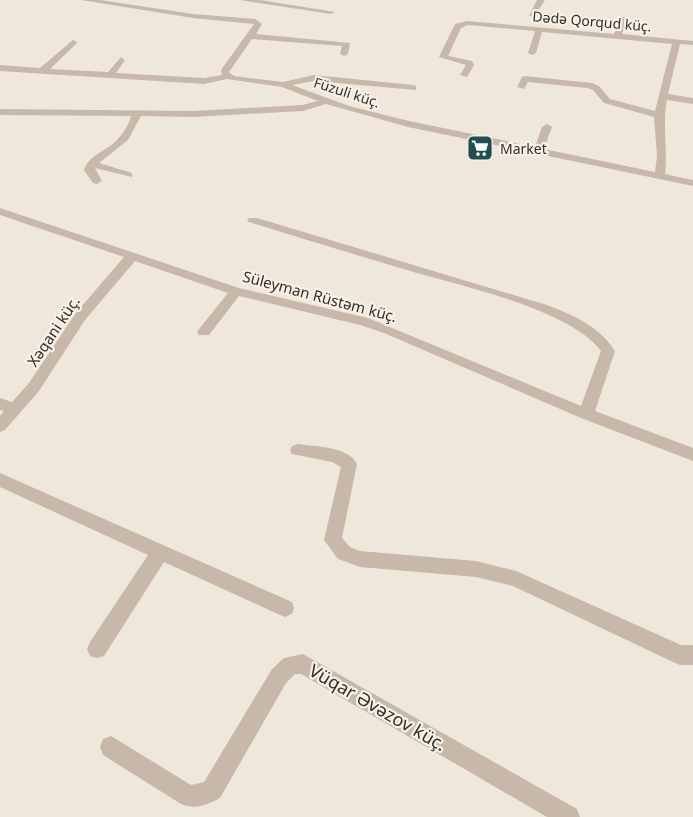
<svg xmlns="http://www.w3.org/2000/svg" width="693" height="817" viewBox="0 0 693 817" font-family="'Noto Sans',sans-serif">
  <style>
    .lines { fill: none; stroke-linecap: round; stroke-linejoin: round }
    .minor { fill: #c7b8a9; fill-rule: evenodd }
    .labels { text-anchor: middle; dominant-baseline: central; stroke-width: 4.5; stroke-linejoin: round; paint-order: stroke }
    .far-street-label { font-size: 14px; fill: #352d28; stroke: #f8f1e8 }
    .far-poi-label { font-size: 14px; fill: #352d28; stroke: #f8f1e8; text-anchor: start }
    .street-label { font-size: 15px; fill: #352d28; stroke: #f8f1e8 }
    .near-street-label { font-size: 18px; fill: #352d28; stroke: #f8f1e8 }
  </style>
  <rect width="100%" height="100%" fill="#f0e7dc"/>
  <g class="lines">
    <path class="minor" d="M 81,0 L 100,0 L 193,14 L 255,19 L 262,24 L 256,34 L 350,43 L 348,54 L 344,56 L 340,54 L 342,46 L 252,39 L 229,72 L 234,76 L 283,82 L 314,75 L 413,85 L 416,86 L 416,90 L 314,81 L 292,85 L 349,106 L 409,121 L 535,147 L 542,127 L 547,124 L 552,127 L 544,149 L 655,172 L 657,156 L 654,117 L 604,103 L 593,90 L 587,88 L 528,82 L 524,89 L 517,87 L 522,77 L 525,76 L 592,83 L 599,86 L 610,99 L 655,111 L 672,44 L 542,32 L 536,53 L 532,55 L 528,53 L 535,31 L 468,25 L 461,28 L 448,56 L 472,61 L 474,65 L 467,77 L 460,75 L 466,65 L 439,57 L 455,24 L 467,21 L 614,34 L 621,17 L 627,17 L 622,34 L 693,41 L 693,45 L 680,44 L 668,94 L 693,98 L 693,104 L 667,100 C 662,124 668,149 665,174 L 693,180 L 693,186 L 408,127 L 326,104 L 303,111 L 193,117 L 141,116 L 128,140 L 99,163 L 132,173 L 132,177 L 95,168 L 102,181 L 97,184 L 93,183 L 84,170 C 88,156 106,151 116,141 C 123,134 128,126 131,116 L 0,115 L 0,109 L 193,111 L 302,105 L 318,101 L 282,87 L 227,79 L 204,84 L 0,71 L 0,65 L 40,68 L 73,40 L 77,42 L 76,44 L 50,69 L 108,72 L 121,57 L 125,60 L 116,73 L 204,78 L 222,75 L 221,70 L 254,24 L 193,18 Z
      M 240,0 L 260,0 L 335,12 L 331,14 Z
      M 537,0 L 545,0 L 537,12 L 553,14 L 553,18 L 529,16 Z
      M 0,208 L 239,288 L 368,318 L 581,406 L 601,351 C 570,309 461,286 410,271 C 357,255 303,239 249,222 L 247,220 L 249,218 L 257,218 L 547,305 C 573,315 599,326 615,351 L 595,411 L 693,448 L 693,461 L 581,418 L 384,333 L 360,325 L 239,296 L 209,335 L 199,335 L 197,332 L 199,329 L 228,293 L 135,261 L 85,320 L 39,391 L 5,430 L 0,432 L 0,416 L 4,411 L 0,410 L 0,398 L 12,402 L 29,383 L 75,314 L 124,257 L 0,215 Z
      M 298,444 C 316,447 348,446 357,464 L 342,538 L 350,547 L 360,551 L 476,561 L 516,571 L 681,645 L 693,645 L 693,665 L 680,665 L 673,662 L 513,586 L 476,577 L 360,567 L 338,559 L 324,540 L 341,467 L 332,462 L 292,454 L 290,450 L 292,446 Z
      M 0,473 L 292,602 L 294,608 L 292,614 L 285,617 L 278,614 L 164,562 L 104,656 L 97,658 L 90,656 L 87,649 L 90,642 L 148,555 L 0,487 Z
      M 303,654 L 577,809 L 580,817 L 547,817 L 301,674 L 295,674 L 286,683 L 220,798 C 207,805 195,810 181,804 L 103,755 L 100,747 L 103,739 L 111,736 L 191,785 L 204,782 L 272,669 L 284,658 Z"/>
  </g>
  <defs>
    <symbol id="supermarket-square" viewBox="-11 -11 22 22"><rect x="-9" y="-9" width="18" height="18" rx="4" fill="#214e53" stroke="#f8f1e8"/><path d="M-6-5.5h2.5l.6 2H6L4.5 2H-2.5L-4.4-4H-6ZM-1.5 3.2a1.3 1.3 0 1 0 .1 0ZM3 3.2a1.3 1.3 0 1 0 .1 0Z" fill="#fff"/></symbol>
  </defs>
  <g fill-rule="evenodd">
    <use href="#supermarket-square" x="465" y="133" width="30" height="30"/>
  </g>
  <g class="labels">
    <g class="far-street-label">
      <text transform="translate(592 21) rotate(5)">Dədə Qorqud küç.</text>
      <text transform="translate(347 92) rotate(18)">Füzuli küç.</text>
    </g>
    <g class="far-poi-label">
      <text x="500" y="148">Market</text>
    </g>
    <g class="street-label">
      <text transform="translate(320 296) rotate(15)">Süleyman Rüstəm küç.</text>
      <text transform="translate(53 331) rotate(-56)">Xəqani küç.</text>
    </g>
    <g class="near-street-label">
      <text transform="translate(378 707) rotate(30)">Vüqar Əvəzov küç.</text>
    </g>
  </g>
</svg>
